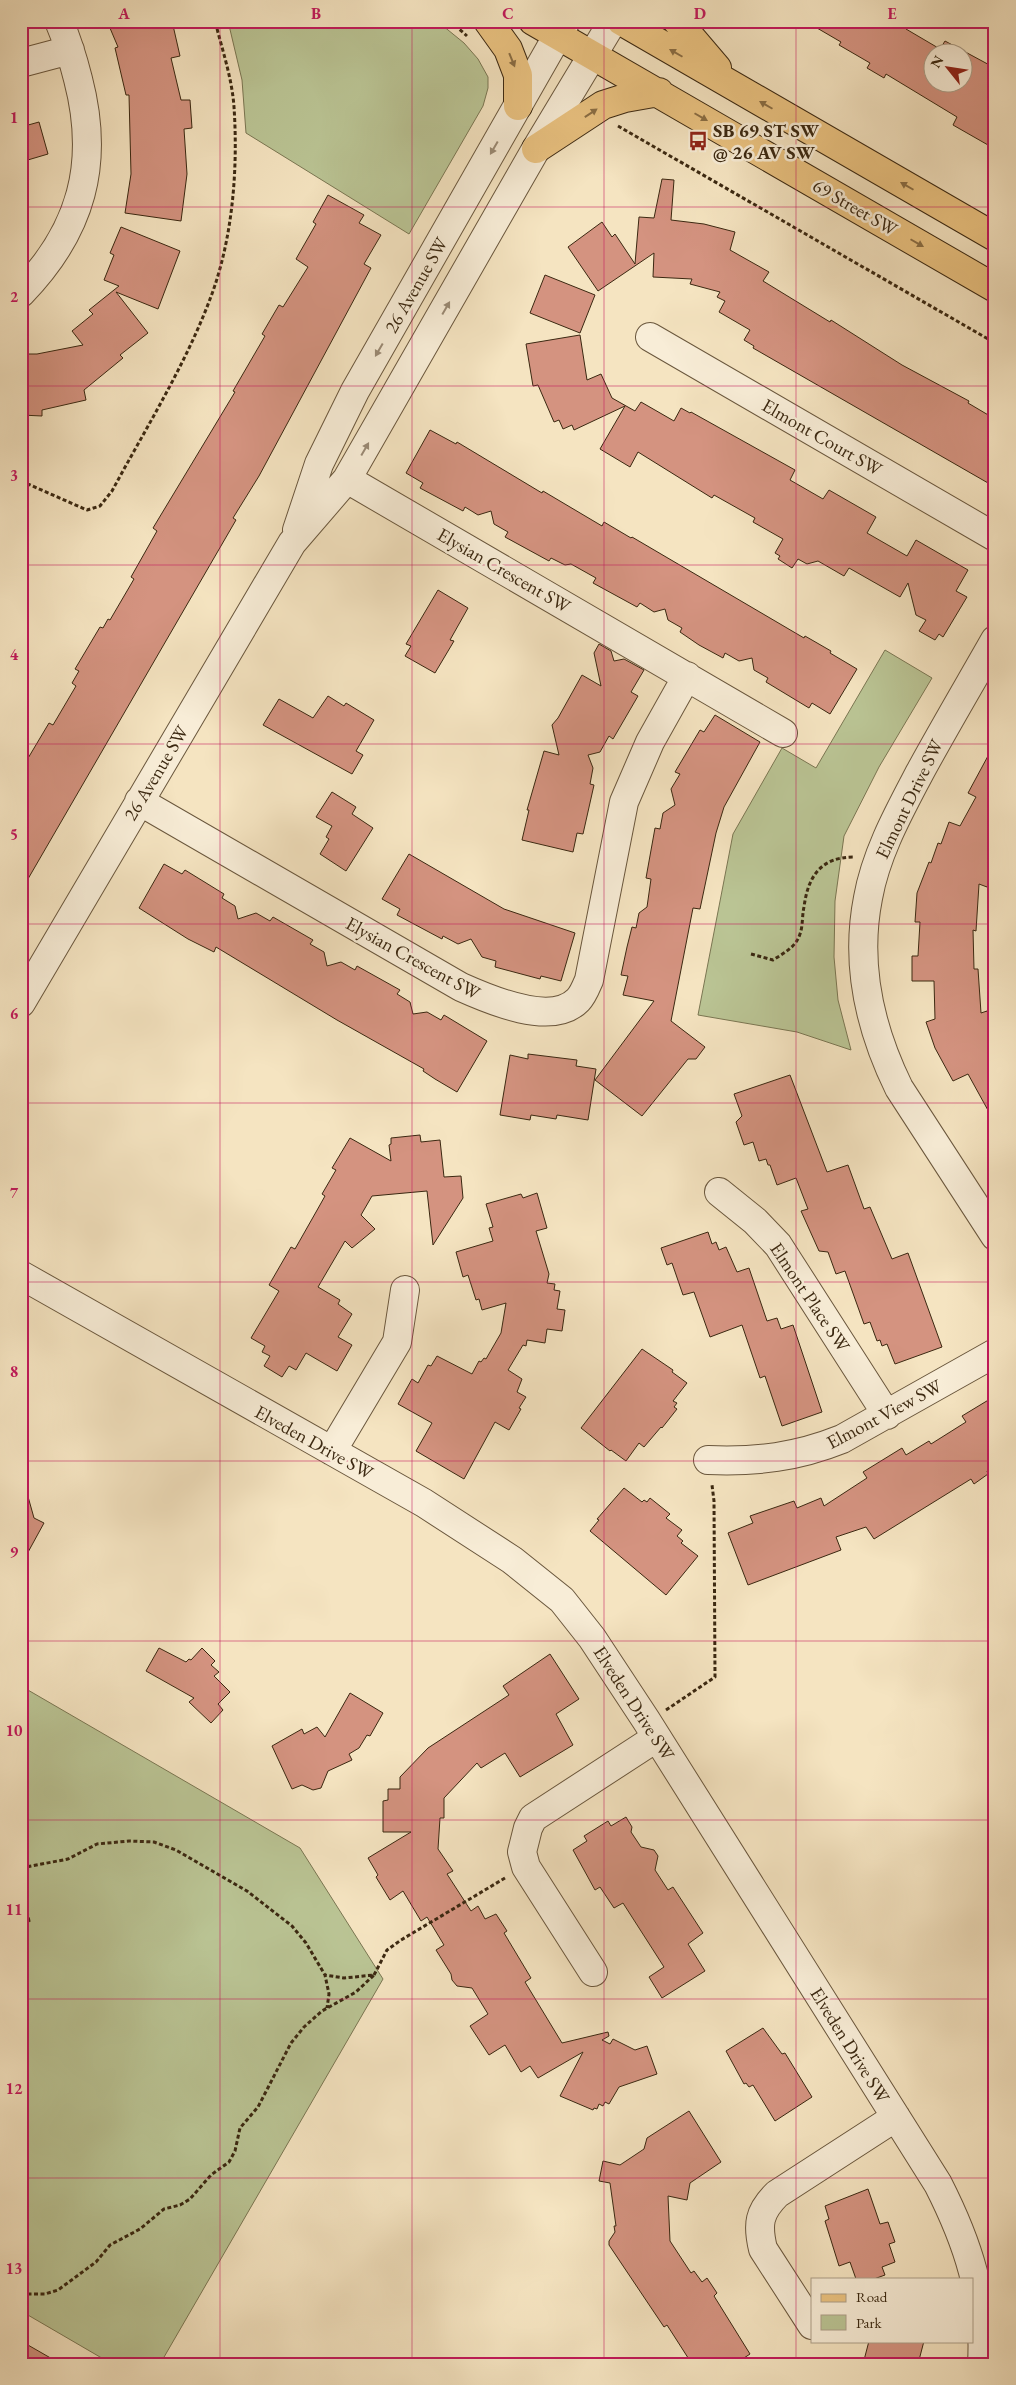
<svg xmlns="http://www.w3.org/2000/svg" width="1016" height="2385" viewBox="0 0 1016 2385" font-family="'EB Garamond',serif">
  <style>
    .green { fill: #bac494; stroke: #7a7652 }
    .building { fill: #d49380; stroke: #3b2811; fill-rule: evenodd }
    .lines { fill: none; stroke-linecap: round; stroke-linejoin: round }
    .minor-casing { stroke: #6a573d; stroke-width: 30 }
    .major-casing { stroke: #3b2811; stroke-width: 30 }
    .path { stroke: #3b2811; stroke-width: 3; stroke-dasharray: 4 2.5; stroke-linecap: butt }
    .minor { stroke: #f8edd7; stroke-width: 28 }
    .major { stroke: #eac280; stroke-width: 28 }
    .oneway { fill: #8a6d43 }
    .oneway2 { fill: #9a8a74 }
    .grid { fill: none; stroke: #c2185b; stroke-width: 1; stroke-opacity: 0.55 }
    .labels { text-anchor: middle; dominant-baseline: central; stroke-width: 5; stroke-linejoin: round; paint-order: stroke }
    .poi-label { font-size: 19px; font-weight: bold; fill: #3b2811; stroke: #f8edd7; text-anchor: start }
    .street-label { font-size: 19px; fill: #3b2811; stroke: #f8edd7 }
    .neatline { fill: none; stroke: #c2185b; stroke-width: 2 }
    .grid-label { font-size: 16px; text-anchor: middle; font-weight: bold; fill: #c2185b }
  </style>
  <rect width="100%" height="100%" fill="#f5e4c1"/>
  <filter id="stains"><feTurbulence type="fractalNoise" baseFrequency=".004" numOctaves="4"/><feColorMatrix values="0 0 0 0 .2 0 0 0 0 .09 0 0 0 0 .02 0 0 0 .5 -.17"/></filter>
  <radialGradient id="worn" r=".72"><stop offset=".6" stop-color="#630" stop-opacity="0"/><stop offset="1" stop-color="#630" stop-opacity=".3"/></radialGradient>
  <path class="green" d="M 228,21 L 437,21 L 464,43 L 478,59 L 488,77 L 488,88 L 483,106 L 409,234 L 246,133 L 242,80 Z
    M 885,650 L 932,678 L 879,767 L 844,836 L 835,901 L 834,957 L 838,1000 L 851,1050 L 797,1032 L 698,1015 L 733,834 L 782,748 L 816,768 Z
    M 21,1686 L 300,1848 L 383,1979 L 160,2364 L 112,2364 L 21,2311 Z"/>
  <path class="building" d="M 107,21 L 172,21 L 180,56 L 171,58 L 181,100 L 190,100 L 192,128 L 184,129 L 187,174 L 181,221 L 125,213 L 131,174 L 129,95 L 126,95 L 115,48 L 118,47 Z
    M 805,21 L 911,21 L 906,29 L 940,49 L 945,41 L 995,68 L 995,149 L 953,125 L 957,117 L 886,74 L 884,78 L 867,68 L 870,63 L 839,45 L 841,42 ZM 934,52 L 964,52 L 964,82 L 934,82 Z
    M 39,122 L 48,154 L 21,162 L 21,127 Z
    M 662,179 L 674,180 L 671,220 L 704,224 L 735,232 L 730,250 L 769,272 L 763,281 L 830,322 L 831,320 L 902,365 L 969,401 L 968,403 L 995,419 L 995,487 L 753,348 L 754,346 L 744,340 L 750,330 L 719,312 L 725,301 L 717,297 L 720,292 L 690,284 L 692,279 L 653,277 L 654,253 L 598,291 L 568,247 L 602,222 L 612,237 L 615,234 L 635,264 L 639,217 L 654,218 Z
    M 328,195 L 364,215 L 359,223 L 381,235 L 364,264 L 371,268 L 259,476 L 233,518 L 236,520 L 21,891 L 21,770 L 49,723 L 53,725 L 76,686 L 72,683 L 79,671 L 75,669 L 100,627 L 103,628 L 108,619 L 110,620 L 134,579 L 131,577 L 157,531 L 153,528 L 235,392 L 233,391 L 265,336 L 262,334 L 279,305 L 283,307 L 308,267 L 296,259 L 316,224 L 313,222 Z
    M 121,227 L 180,251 L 158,309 L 116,292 L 148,333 L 120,355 L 123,358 L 84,390 L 86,400 L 42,410 L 42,416 L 21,415 L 21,354 L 37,354 L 83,345 L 72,331 L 93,314 L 89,310 L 119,286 L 104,280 L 114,255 L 110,253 Z
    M 545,275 L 595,295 L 580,333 L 530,313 Z
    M 580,335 L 587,380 L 601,374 L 612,398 L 635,411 L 641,402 L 674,421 L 681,408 L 690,413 L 691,412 L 795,470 L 790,480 L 823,499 L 829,490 L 876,517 L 867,533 L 907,556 L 916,540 L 968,570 L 956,591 L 967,597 L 943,637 L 939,634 L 935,640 L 919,631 L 926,620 L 916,615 L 908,583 L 900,597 L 849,568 L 844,576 L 818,561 L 807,564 L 798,559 L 792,568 L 778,559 L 780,556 L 775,553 L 783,539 L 753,522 L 755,518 L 714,495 L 712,498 L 638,452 L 630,467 L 600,449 L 625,406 L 574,430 L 572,425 L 563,429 L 559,420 L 554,422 L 538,385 L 533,386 L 526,344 Z
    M 430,430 L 456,444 L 457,442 L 542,493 L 543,491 L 602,526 L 604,522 L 631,538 L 632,537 L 804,638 L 805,636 L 831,651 L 830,653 L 857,669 L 830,714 L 812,703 L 809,708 L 766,682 L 768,678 L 754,670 L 752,658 L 739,661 L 725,653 L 723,658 L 699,645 L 680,632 L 682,628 L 668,620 L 665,609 L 654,612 L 640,603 L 637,607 L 593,583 L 596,578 L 571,564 L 565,565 L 551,558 L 549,561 L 505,537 L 508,532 L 494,524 L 491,511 L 478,515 L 465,507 L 463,511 L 420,488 L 423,483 L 406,473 Z
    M 438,590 L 468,608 L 450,640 L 454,641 L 435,673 L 405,656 L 411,646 L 406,644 Z
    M 599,644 L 611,651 L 614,661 L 624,659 L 644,670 L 631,692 L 638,696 L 613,739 L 609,736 L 600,752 L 588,755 L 593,768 L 590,784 L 594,785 L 583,834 L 577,833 L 573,852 L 522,840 L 529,810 L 527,810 L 544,751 L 559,755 L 552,725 L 558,718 L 582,675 L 601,686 L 594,653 Z
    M 328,696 L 344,706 L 346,703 L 374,720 L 356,751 L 363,755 L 352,774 L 263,725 L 279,699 L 313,718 Z
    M 715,715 L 760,742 L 724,807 L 716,833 L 700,909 L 693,908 L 671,1021 L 705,1047 L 696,1059 L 688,1059 L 642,1116 L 595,1080 L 654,1001 L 623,995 L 628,976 L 621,975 L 627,947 L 632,927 L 636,928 L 639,913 L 647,907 L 651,879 L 646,878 L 655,828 L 660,829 L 663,813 L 675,805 L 671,789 L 680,774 L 675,772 L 700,730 L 704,732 Z
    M 995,743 L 995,865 L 987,887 L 979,884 L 976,931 L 973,930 L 974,969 L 978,969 L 981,1013 L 987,1011 L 995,1033 L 995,1123 L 968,1074 L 953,1081 L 935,1048 L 926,1022 L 935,1019 L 934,981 L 912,981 L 912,956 L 918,956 L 920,922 L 915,922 L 917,893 L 929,862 L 931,863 L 938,843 L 941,844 L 949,822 L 960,826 L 976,797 L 968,793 Z
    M 332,792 L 356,807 L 352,814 L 373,828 L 346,871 L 320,854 L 329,839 L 326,837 L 332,826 L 316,817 Z
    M 409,854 L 504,909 L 575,933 L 561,981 L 541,976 L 540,979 L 495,967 L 496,961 L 482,957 L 471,939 L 458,944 L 443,936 L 442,939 L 397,915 L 400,909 L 382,899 Z
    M 164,864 L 182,874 L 185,870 L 224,894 L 222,898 L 235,906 L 238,919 L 256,913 L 270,921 L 273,917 L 313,940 L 310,944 L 324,952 L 327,966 L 341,962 L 355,970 L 357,966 L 400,990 L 397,994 L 410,1002 L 413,1014 L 427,1012 L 441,1020 L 444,1015 L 487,1041 L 457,1092 L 435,1079 L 423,1071 L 424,1069 L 337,1020 L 216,947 L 214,952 L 188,939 L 139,908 Z
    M 528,1054 L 577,1060 L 576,1066 L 596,1069 L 588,1120 L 557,1115 L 556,1119 L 531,1115 L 530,1120 L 500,1115 L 510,1055 L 528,1059 Z
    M 790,1075 L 827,1172 L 848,1165 L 864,1209 L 870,1207 L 892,1259 L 908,1253 L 942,1347 L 895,1364 L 887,1344 L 882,1346 L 880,1340 L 877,1341 L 870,1322 L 864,1324 L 845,1271 L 836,1274 L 828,1252 L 819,1251 L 801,1211 L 808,1209 L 796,1178 L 777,1185 L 770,1165 L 768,1165 L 766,1159 L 759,1161 L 753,1142 L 744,1145 L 736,1122 L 742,1116 L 734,1094 Z
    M 420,1135 L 421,1142 L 440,1140 L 444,1177 L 461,1176 L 463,1198 L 433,1245 L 427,1191 L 372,1196 L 361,1215 L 375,1229 L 352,1248 L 345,1241 L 318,1287 L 340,1300 L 338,1304 L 352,1314 L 338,1337 L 352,1345 L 337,1371 L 306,1353 L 296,1370 L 289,1366 L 282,1377 L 264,1366 L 270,1356 L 262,1352 L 265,1346 L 251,1338 L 279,1291 L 269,1285 L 291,1247 L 295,1249 L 316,1212 L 325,1196 L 322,1194 L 336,1170 L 332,1168 L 350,1138 L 391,1161 L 389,1145 L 391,1144 L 391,1138 Z
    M 537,1193 L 547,1228 L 536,1231 L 549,1274 L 547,1283 L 555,1284 L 554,1290 L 560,1291 L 557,1309 L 565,1310 L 562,1331 L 547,1329 L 545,1343 L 527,1340 L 526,1346 L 523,1345 L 508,1370 L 522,1379 L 517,1392 L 526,1397 L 519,1408 L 521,1409 L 509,1430 L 495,1422 L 464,1479 L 416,1451 L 432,1423 L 398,1404 L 412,1379 L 418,1383 L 428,1365 L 431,1366 L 437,1356 L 472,1374 L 479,1361 L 481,1362 L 484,1358 L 486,1359 L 501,1333 L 506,1303 L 482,1310 L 479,1299 L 476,1300 L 468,1275 L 463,1277 L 456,1252 L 493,1241 L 489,1228 L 493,1227 L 486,1204 L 521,1194 L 523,1198 Z
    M 708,1232 L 712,1244 L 716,1242 L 719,1250 L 726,1247 L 737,1272 L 749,1268 L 767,1321 L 777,1318 L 781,1329 L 793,1325 L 822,1412 L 782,1426 L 765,1376 L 760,1378 L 742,1325 L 710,1337 L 694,1292 L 683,1295 L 672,1263 L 667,1265 L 661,1248 Z
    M 642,1349 L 673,1370 L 672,1372 L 687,1383 L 673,1401 L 677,1403 L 674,1407 L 677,1409 L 662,1428 L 661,1427 L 644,1447 L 639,1443 L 626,1461 L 611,1450 L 610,1451 L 581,1428 Z
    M 995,1396 L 995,1466 L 987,1471 L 988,1474 L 974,1484 L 971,1479 L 874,1539 L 866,1527 L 836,1537 L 841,1550 L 748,1585 L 728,1533 L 753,1523 L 750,1516 L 794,1501 L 797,1508 L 821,1498 L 824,1506 L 867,1478 L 863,1472 L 902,1448 L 906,1455 L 929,1441 L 931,1444 L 966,1422 L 962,1416 Z
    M 624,1488 L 642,1502 L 644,1500 L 647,1502 L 650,1498 L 670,1514 L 666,1518 L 682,1530 L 677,1536 L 683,1541 L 681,1543 L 698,1556 L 666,1595 L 590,1531 L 599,1520 L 597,1519 Z
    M 21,1493 L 27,1493 L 34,1518 L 44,1523 L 21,1565 Z
    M 159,1648 L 186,1662 L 189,1659 L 191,1660 L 202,1648 L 215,1661 L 211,1665 L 219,1672 L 214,1676 L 230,1692 L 218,1704 L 223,1710 L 211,1723 L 189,1702 L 194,1698 L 146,1671 Z
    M 550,1654 L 579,1699 L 556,1714 L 573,1745 L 520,1777 L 505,1753 L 481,1768 L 477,1763 L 444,1798 L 444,1818 L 440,1818 L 438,1849 L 453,1871 L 447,1874 L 471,1911 L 478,1906 L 485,1919 L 496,1914 L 507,1931 L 504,1933 L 531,1978 L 525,1982 L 562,2043 L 608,2032 L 609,2036 L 602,2040 L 610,2044 L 613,2039 L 635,2050 L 647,2046 L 657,2074 L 619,2087 L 609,2104 L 605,2102 L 603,2106 L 599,2104 L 597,2109 L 594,2108 L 593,2110 L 560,2096 L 583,2052 L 538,2078 L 530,2066 L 521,2072 L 505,2045 L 489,2055 L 470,2026 L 488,2014 L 472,1988 L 457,1986 L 452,1980 L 451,1974 L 436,1950 L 444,1945 L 427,1917 L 421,1921 L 403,1891 L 390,1900 L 376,1877 L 378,1875 L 368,1858 L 411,1832 L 383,1832 L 383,1801 L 388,1800 L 388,1789 L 400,1789 L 400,1777 L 428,1748 L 509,1695 L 503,1686 Z
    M 350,1693 L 383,1713 L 370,1736 L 367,1735 L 359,1748 L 349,1754 L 352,1760 L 328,1771 L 321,1788 L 313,1790 L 302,1785 L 292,1789 L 272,1746 L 302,1729 L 304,1734 L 317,1727 L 325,1737 Z
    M 626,1817 L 632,1827 L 631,1832 L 641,1847 L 654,1850 L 658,1856 L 655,1870 L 668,1890 L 673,1887 L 703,1933 L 688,1944 L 705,1971 L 662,1998 L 649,1977 L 664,1967 L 623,1903 L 614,1908 L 600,1887 L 595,1890 L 573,1850 L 587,1841 L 584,1836 L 608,1821 L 611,1826 Z
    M 763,2028 L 782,2054 L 785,2053 L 812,2097 L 775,2121 L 753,2085 L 749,2087 L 746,2083 L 744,2084 L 726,2051 Z
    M 689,2111 L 721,2162 L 690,2183 L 687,2200 L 668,2196 L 670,2241 L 691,2273 L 694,2271 L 702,2282 L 707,2278 L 717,2293 L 714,2296 L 750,2354 L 744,2358 L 747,2364 L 692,2364 L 667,2325 L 664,2327 L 609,2245 L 609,2241 L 615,2232 L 614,2226 L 616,2226 L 610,2183 L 599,2181 L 603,2161 L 620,2165 L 644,2149 L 647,2138 Z
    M 868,2189 L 880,2224 L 888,2222 L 895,2242 L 889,2244 L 895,2262 L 882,2267 L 885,2275 L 874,2279 L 856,2279 L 850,2262 L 839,2266 L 825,2221 L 829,2219 L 825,2206 Z
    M 21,2341 L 61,2364 L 21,2364 Z
    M 869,2341 L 924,2341 L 918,2364 L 863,2364 Z"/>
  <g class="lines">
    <defs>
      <path id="minor" d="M 21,63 L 70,50
        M 21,293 C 82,230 100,163 78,79 C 73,59 67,40 59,21
        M 650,337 L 995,537
        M 347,479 L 783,733
        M 297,530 L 319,464 L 355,391 L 566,21
        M 995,640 C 970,684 944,728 920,772 C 899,812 876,853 868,898 C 855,964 870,1029 899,1088 L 995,1236
        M 139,801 L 461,987 C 490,1000 552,1027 578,1000 C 583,995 586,987 589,980 L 624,802 L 650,742 L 687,676
        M 21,1003 L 292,543 L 347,479 L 536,149 L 613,21
        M 719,1192 L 755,1221 L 778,1245 L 887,1415
        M 21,1275 L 424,1503 L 512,1560 L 562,1600 L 592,1638 L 646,1720 L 938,2184 C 968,2243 986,2297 982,2364
        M 332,1451 L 397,1342 L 405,1290
        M 708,1460 C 757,1462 797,1457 842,1439 L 995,1353
        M 593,1972 L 526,1867 L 522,1852 L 528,1828 L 533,1818 L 656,1738
        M 812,2325 L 763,2249 C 757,2224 759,2212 777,2194 L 896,2117"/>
      <path id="major" d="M 488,21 L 508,49 L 518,75 L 518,106
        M 533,21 L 995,288
        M 621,21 L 995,237
        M 677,21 L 717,68
        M 536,149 L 603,105 L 625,98 L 659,92"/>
    </defs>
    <use href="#minor" class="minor-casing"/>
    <use href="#major" class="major-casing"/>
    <path class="path" d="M 450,21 L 467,36
      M 618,126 L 995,343
      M 21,481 L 87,510 L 100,506 L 112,491 C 147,426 188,361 213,291 C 233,234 238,167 234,107 C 232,78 222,49 215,21
      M 751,954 L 773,960 C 784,953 796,947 800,934 C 803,926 802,915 804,907 C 808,876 821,857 854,857
      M 666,1710 L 715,1677 L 714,1501 L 712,1485
      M 21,1868 L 68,1859 L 97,1844 L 129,1841 L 154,1842 L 176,1850 L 247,1891 L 292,1926 L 306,1943 L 325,1975 L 329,1994 L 327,2008
      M 21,1886 L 29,1921 L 21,1932
      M 374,1975 L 387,1950 L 401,1940 L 505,1878
      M 21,2294 L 45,2294 L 58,2290 L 96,2262 L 110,2245 L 140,2229 L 164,2209 L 180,2205 L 190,2199 L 211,2175 L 229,2162 L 235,2151 L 240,2128 L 258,2107 L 291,2043 L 304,2027 L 322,2011 L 356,1992 L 374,1975 L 344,1978 L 325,1975"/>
    <use href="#minor" class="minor"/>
    <use href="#major" class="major"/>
  </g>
  <defs><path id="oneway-solid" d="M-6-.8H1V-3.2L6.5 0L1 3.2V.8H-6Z" transform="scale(1.25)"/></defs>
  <g class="oneway">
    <use href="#oneway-solid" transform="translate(676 53) rotate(-150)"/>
    <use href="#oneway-solid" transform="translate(512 60) rotate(68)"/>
    <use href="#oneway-solid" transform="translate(766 105) rotate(-150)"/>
    <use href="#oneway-solid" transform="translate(591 113) rotate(-34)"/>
    <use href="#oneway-solid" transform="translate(701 117) rotate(30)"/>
    <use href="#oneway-solid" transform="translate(907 186) rotate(-150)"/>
    <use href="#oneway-solid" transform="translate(917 243) rotate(30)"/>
  </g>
  <g class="oneway2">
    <use href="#oneway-solid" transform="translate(494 148) rotate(120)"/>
    <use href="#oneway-solid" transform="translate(446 308) rotate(-60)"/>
    <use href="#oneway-solid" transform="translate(379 350) rotate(120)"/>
    <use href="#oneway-solid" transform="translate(365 449) rotate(-60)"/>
  </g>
  <path class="grid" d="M 220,21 L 220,2364M 412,21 L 412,2364M 604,21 L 604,2364M 796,21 L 796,2364M 21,207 L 995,207M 21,386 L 995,386M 21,565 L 995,565M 21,744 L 995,744M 21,924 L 995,924M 21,1103 L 995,1103M 21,1282 L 995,1282M 21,1461 L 995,1461M 21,1641 L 995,1641M 21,1820 L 995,1820M 21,1999 L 995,1999M 21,2178 L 995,2178"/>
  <defs>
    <symbol id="bus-bare" viewBox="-9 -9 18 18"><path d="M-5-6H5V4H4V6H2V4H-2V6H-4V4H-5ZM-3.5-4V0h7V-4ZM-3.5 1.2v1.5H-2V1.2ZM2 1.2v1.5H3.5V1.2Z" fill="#8f2418" stroke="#f8edd7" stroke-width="2.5" paint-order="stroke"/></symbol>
  </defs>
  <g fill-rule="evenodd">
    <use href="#bus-bare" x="684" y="127" width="28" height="28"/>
  </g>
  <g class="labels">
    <g class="poi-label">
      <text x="713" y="130">SB 69 ST SW<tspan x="713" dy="22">@ 26 AV SW</tspan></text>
    </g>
    <g class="street-label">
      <text transform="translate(855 207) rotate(30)">69 Street SW</text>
      <text transform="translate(416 285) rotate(-60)">26 Avenue SW</text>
      <text transform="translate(822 437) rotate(30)">Elmont Court SW</text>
      <text transform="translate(504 570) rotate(30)">Elysian Crescent SW</text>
      <text transform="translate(156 773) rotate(-59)">26 Avenue SW</text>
      <text transform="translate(909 799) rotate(-64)">Elmont Drive SW</text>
      <text transform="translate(413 958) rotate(29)">Elysian Crescent SW</text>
      <text transform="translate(810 1297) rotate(56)">Elmont Place SW</text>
      <text transform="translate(884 1414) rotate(-28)">Elmont View SW</text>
      <text transform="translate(314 1442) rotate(29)">Elveden Drive SW</text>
      <text transform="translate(634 1703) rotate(57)">Elveden Drive SW</text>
      <text transform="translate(850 2045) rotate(58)">Elveden Drive SW</text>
    </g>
  </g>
  <rect width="1016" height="2385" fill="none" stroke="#f5e4c1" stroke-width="55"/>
  <rect x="811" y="2278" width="162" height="65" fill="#f8edd7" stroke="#ac9e88"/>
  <rect x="821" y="2294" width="25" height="8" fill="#eac280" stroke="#ac9e88"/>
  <text x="856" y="2302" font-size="15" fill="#3b2811">Road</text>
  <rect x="821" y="2315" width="25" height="15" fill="#bac494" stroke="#ac9e88"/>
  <text x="856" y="2328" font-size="15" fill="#3b2811">Park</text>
  <g transform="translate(948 68) rotate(300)"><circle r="24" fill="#f8edd7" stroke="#ac9e88"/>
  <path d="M0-4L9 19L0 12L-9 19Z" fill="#8f2418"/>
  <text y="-8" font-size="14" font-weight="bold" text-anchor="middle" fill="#3b2811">N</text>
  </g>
  <rect x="28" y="28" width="960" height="2330" class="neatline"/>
  <g class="grid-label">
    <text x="124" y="19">A</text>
    <text x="316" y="19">B</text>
    <text x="508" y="19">C</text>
    <text x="700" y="19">D</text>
    <text x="892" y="19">E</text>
    <text x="14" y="123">1</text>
    <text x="14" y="302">2</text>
    <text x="14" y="481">3</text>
    <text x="14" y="660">4</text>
    <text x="14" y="840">5</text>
    <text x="14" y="1019">6</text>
    <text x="14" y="1198">7</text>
    <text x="14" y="1377">8</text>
    <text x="14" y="1557">9</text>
    <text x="14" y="1736">10</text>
    <text x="14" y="1915">11</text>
    <text x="14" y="2094">12</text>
    <text x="14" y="2274">13</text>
  </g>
  <rect width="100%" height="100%" filter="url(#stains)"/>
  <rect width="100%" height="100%" fill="url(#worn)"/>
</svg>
